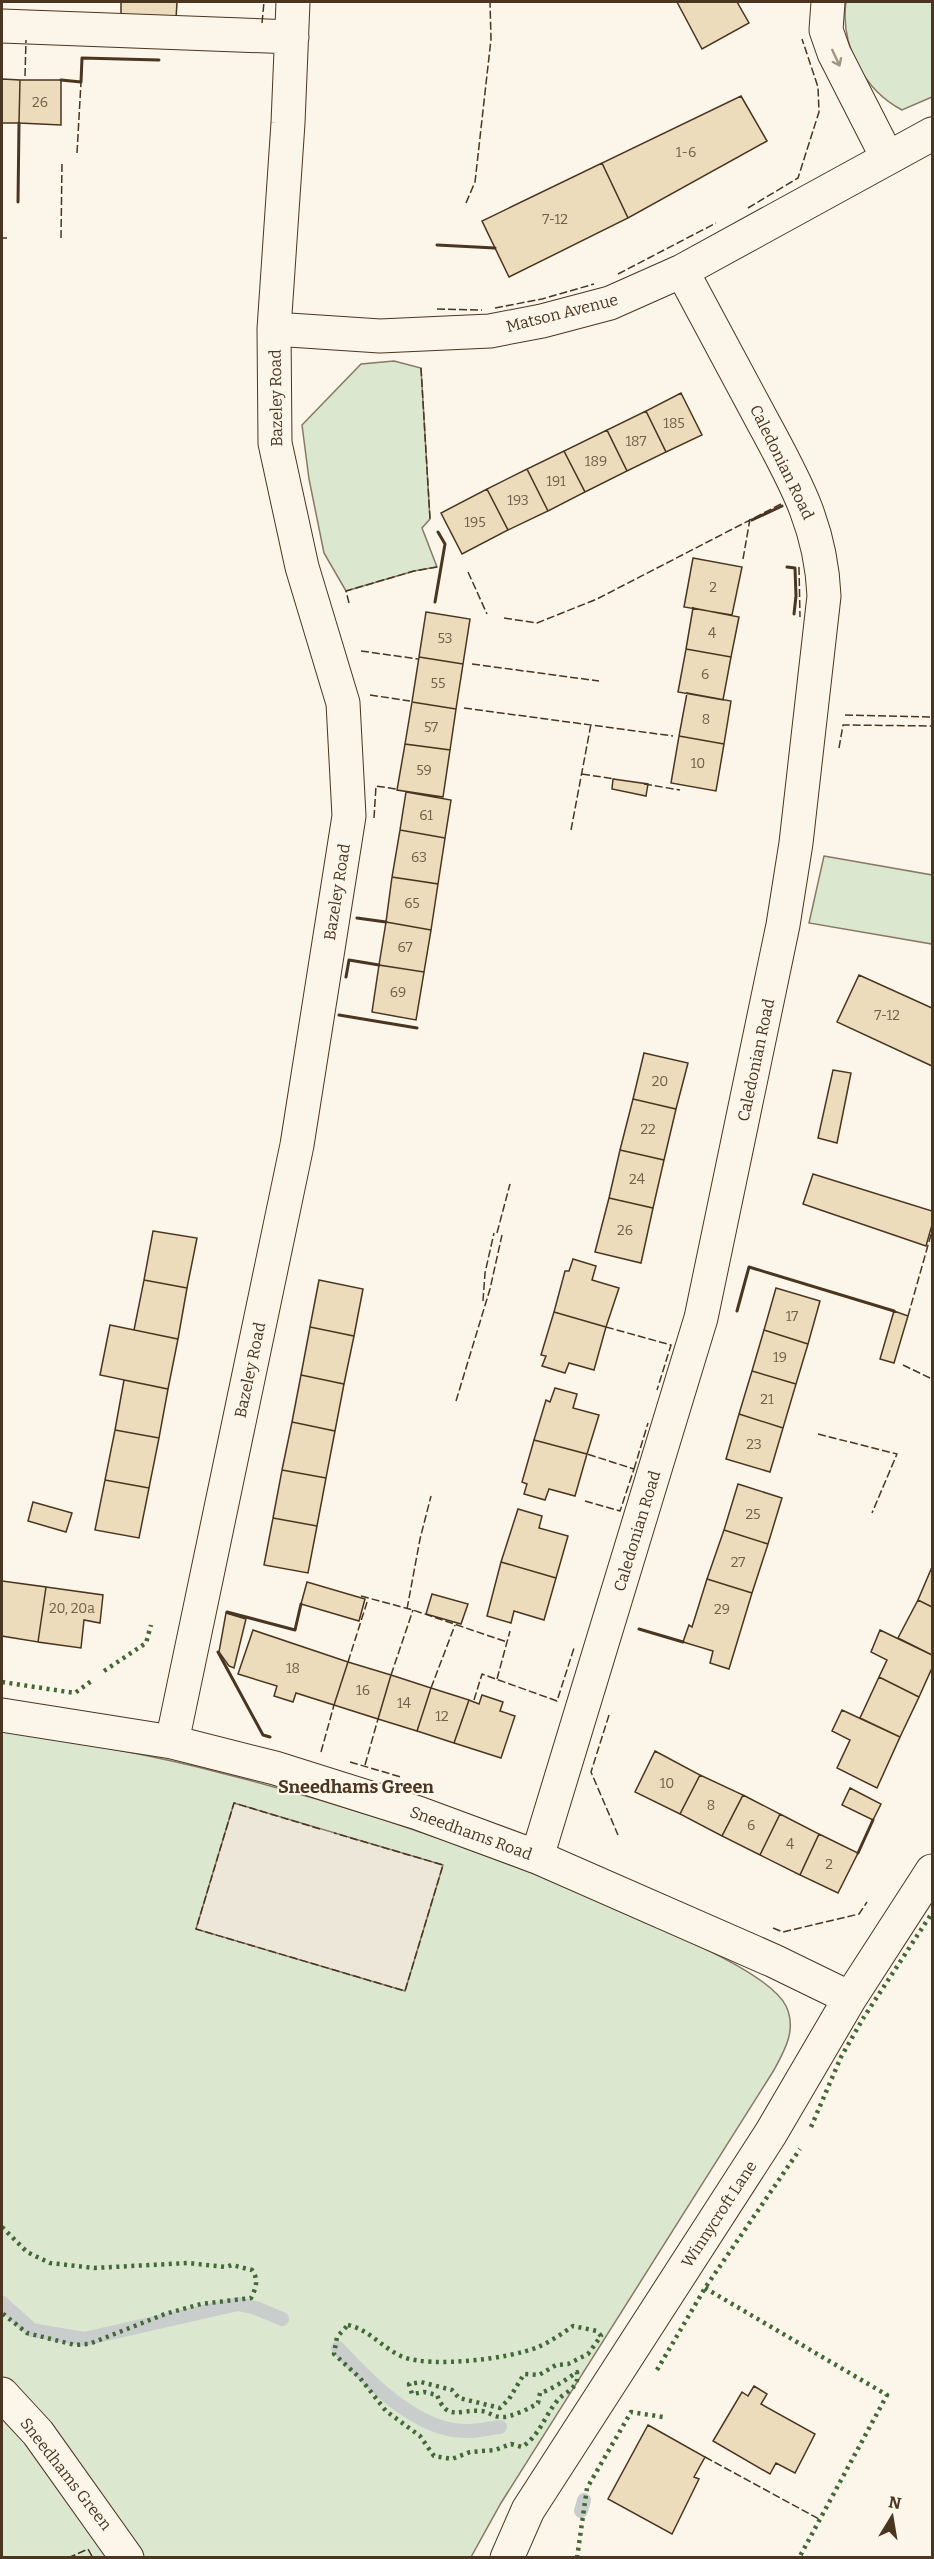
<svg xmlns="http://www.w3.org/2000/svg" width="934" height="2559" viewBox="0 0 934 2559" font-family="Bitter,serif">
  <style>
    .green { fill: #dce7d0; stroke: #887966; stroke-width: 1.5 }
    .parking { fill: #ede7d9; stroke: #887966; stroke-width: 1.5 }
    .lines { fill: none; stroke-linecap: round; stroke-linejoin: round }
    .stream { stroke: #c9cecd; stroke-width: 14 }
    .building { fill: #ecdcbc; stroke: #4a3520; stroke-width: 1.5 }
    .minor-casing { stroke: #4a3520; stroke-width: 35 }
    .minor { stroke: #fbf6e9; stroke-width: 33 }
    .hedge { stroke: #436837; stroke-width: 4.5; stroke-dasharray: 3 4.5; stroke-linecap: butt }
    .fence { stroke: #4a3520; stroke-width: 1.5; stroke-dasharray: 8 3; stroke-linecap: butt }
    .wall { stroke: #4a3520; stroke-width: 3 }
    .oneway { stroke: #a29684 }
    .labels { text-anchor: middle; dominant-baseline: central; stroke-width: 4.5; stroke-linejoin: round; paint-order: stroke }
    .number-label { font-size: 14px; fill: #725f47 }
    .street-label { font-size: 16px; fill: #4a3520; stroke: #fbf6e9 }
    .neighbourhood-label { font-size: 18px; font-weight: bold; fill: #4a3520; stroke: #fbf6e9 }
  </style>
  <rect width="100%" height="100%" fill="#fbf6e9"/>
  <path class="green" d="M 846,2 L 932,2 L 932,97 L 902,110 C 864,90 840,45 846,2 Z
    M 394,361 L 421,368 L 430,519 L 422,528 L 437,567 L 414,571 L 346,591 L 324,553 L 309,479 L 302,425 L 361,364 Z
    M 824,856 L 932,875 L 932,944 L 809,923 Z
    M 2,1730 C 75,1742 149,1754 221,1773 C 321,1798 421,1830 517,1867 C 559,1883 601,1903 642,1921 C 677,1936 769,1973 786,2006 C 797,2029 785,2050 774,2070 L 501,2503 L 471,2557 L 139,2557 L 2,2382 Z
    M 2,2415 L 33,2452 L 109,2557 L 2,2557 Z"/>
  <path class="parking" d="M 234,1803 L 443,1865 L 405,1991 L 196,1929 Z"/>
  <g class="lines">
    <path class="stream" d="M 2,2303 L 32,2330 L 84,2339 L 238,2304 L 256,2308 L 282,2319
      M 338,2348 C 368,2381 419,2433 468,2431 C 479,2431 490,2428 500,2427
      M 581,2511 L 584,2500"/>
  </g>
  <path class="building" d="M 121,2 L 177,2 L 176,19 L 121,16 Z
    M 677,2 L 737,2 L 749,23 L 702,49 Z
    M 2,79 L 20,80 L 19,123 L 2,123 Z
    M 20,80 L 61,80 L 61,125 L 19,123 Z
    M 741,96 L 767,141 L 628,218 L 602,163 Z
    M 602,163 L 628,218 L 509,277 L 482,221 Z
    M 681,393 L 702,435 L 666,452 L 646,411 Z
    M 646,411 L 666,452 L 627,471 L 607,430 Z
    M 607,430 L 627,471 L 585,492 L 564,451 Z
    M 564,451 L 585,492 L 548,511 L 527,469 Z
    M 527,469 L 548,511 L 508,530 L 487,489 Z
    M 487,489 L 508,530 L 462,554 L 441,513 Z
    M 693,558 L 742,567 L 732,615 L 684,607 Z
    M 693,608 L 739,617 L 731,657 L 686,649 Z
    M 426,612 L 470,619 L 463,664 L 419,657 Z
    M 686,649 L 731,657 L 723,700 L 678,692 Z
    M 419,657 L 463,664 L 456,709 L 412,702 Z
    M 687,693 L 731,701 L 724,744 L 679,736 Z
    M 412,702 L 456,709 L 450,750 L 405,744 Z
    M 679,736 L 724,744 L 716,791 L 671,783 Z
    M 405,744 L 450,750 L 443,797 L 397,790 Z
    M 613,779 L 648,784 L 646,796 L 612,789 Z
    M 406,792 L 451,800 L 445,838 L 400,830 Z
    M 400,830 L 445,838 L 438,884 L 392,877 Z
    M 392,877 L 438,884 L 431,930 L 386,922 Z
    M 386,922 L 431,930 L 424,972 L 379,965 Z
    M 379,965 L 424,972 L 416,1020 L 372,1012 Z
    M 859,975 L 932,1008 L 932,1066 L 837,1022 Z
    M 644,1053 L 688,1063 L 676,1109 L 633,1099 Z
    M 833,1070 L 851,1073 L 837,1143 L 818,1138 Z
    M 633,1099 L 676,1109 L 664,1160 L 620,1150 Z
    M 620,1150 L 664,1160 L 653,1208 L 609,1198 Z
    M 813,1174 L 932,1211 L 932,1225 L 926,1246 L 803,1204 Z
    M 609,1198 L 653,1208 L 641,1263 L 595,1252 Z
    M 153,1231 L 197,1238 L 187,1288 L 144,1280 Z
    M 573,1259 L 596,1266 L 592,1280 L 619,1288 L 606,1327 L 554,1312 L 565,1271 L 569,1271 Z
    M 144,1280 L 187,1288 L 178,1339 L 134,1330 Z
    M 319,1280 L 363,1289 L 354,1336 L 310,1327 Z
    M 776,1288 L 820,1301 L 808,1344 L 764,1330 Z
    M 894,1311 L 908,1316 L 894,1363 L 880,1359 Z
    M 554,1312 L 606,1327 L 594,1370 L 569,1363 L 565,1373 L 542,1366 L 546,1356 L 541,1355 Z
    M 110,1325 L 178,1339 L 168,1389 L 100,1375 Z
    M 310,1327 L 354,1336 L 344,1384 L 301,1375 Z
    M 764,1330 L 808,1344 L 796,1384 L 752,1371 Z
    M 752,1371 L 796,1384 L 783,1428 L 739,1414 Z
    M 301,1375 L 344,1384 L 335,1431 L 292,1422 Z
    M 124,1380 L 168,1389 L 159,1438 L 115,1430 Z
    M 555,1388 L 577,1394 L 573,1408 L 599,1415 L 587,1454 L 534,1440 L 546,1400 L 550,1402 Z
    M 739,1414 L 783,1428 L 770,1472 L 726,1459 Z
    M 292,1422 L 335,1431 L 326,1478 L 282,1470 Z
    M 115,1430 L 159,1438 L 149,1488 L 105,1480 Z
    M 534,1440 L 587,1454 L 575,1496 L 549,1489 L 545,1500 L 524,1494 L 527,1484 L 522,1482 Z
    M 282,1470 L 326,1478 L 317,1526 L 273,1518 Z
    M 105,1480 L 149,1488 L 139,1538 L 95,1530 Z
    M 738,1484 L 782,1498 L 768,1544 L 724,1530 Z
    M 33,1502 L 72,1513 L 66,1532 L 28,1521 Z
    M 518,1509 L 542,1516 L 539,1528 L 568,1536 L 556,1578 L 501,1562 Z
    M 273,1518 L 317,1526 L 308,1573 L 264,1565 Z
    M 724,1530 L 768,1544 L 752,1593 L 707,1579 Z
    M 501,1562 L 556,1578 L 544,1620 L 514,1611 L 511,1623 L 487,1616 Z
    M 932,1567 L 932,1607 L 918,1600 Z
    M 707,1579 L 752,1593 L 729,1669 L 710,1663 L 713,1651 L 683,1642 L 689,1625 L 692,1627 Z
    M 2,1581 L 46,1587 L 38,1642 L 2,1636 Z
    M 307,1582 L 365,1599 L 359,1621 L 301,1604 Z
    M 46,1587 L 103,1595 L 100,1623 L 84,1620 L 81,1648 L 38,1642 Z
    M 432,1594 L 468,1604 L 461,1624 L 426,1614 Z
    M 918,1600 L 932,1607 L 932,1655 L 898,1638 Z
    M 226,1613 L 246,1619 L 234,1668 L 229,1666 L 219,1652 Z
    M 253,1630 L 348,1662 L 334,1705 L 296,1693 L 293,1702 L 274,1696 L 277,1686 L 238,1674 Z
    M 880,1630 L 932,1655 L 932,1668 L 919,1697 L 879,1677 L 887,1660 L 871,1652 Z
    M 348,1662 L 391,1675 L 378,1719 L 334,1705 Z
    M 391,1675 L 431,1688 L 417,1731 L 378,1719 Z
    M 879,1677 L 919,1697 L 900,1737 L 860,1718 Z
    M 431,1688 L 469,1700 L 454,1743 L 417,1731 Z
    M 482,1695 L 503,1702 L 500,1711 L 515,1716 L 501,1758 L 454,1743 L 469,1700 L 479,1704 Z
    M 842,1710 L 900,1737 L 877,1788 L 837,1768 L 850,1740 L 832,1731 Z
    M 655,1751 L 700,1775 L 680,1814 L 635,1792 Z
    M 700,1775 L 743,1795 L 722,1836 L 680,1814 Z
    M 850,1788 L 881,1804 L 873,1820 L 842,1805 Z
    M 743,1795 L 780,1814 L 760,1855 L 722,1836 Z
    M 780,1814 L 819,1834 L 800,1875 L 760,1855 Z
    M 819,1834 L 858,1853 L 838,1893 L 800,1875 Z
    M 754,2386 L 767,2394 L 761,2404 L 815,2434 L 795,2473 L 776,2463 L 770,2474 L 713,2441 L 742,2392 L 748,2396 Z
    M 648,2425 L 705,2457 L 694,2477 L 699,2479 L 672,2534 L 608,2499 Z"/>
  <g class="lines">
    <defs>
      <path id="minor" d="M 828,2 L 826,30 L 834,53 L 887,157
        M 2,26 L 292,37
        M 274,329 L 380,336 L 490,331 L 542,321 L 610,303 L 682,271 L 932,134
        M 2,1715 L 172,1742 L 275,1768 L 418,1813 L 537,1857 L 774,1961 L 850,1998
        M 172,1742 L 297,1145 L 349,816 L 343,703 L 302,567 L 275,443 L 274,329 L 288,123 L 293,2
        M 537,1857 L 701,1318 L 783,925 L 796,843 L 824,596 C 821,521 790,473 756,409 C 731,363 707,317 682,271
        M 2,2394 L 38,2433 L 127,2558
        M 507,2558 L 528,2510 L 771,2133 L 850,1998 L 932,1871"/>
    </defs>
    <use href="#minor" class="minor-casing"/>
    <use href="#minor" class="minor"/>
    <path class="hedge" d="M 104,1671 L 146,1643 L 151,1625
      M 2,1682 L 75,1693 L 94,1679
      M 811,2127 L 841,2057 L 864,2017 L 932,1913
      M 2,2227 L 27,2252 L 50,2263 L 94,2268 L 188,2263 L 226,2267 L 232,2265 L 252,2270 C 259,2280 256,2288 251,2298 L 201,2304 L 165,2314 L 89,2344 L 75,2345 L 27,2333 L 2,2313
      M 705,2288 L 887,2395 L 799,2558
      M 348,2325 C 370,2330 382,2348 403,2357 C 432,2368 509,2359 538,2347 C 550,2342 563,2333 573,2326 L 597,2331 L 601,2336 L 588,2354 L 568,2364 L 556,2365 L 539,2375 L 524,2374 L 509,2399 L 500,2408 L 459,2398 L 452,2390 L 421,2382 L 409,2384 L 412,2394 L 424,2392 L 437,2395 C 447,2422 460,2409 480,2411 C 488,2411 495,2418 503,2417 C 511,2417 531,2408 538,2403 L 540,2393 C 551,2390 567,2379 577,2372 C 577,2377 578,2382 574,2386 C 570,2392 561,2395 557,2401 C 544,2417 540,2435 522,2447 L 511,2444 L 495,2450 L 470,2452 L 452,2459 L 434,2456 L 420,2436 L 386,2411 L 360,2378 L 334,2354 L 337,2337 Z
      M 657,2370 L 705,2288 L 800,2149
      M 577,2558 L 587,2488 L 631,2412 L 663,2417"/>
    <path class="fence" d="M 262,23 L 264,2
      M 25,76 L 26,40
      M 77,153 L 81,82
      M 466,203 L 475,182 L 491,39 L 490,2
      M 748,208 L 798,178 L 819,112 L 818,87 L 802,39
      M 2,238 L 7,238
      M 61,238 L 62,162
      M 618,274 L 716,223
      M 495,308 L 542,299 L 594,284
      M 437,309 L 482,310
      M 421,368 L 430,519
      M 743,559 L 750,519
      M 799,567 L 800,617
      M 468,572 L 487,614
      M 349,603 L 346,591 L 414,571 L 437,567
      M 504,618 L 537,623 L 597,599 L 781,504
      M 361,651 L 418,659
      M 472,664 L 599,681
      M 370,695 L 410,701
      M 464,708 L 673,736
      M 845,715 L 932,717
      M 839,748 L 843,725 L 932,726
      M 582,774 L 615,779
      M 644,784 L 680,790
      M 374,818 L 376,786 L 396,789
      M 571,830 L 591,724
      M 497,1233 L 510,1184
      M 483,1301 L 485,1273 L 494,1233
      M 908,1316 L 932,1231
      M 606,1327 L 671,1345 L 657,1390
      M 903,1365 L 932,1379
      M 456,1401 L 490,1289 L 502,1235
      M 818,1434 L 897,1454 L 872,1513
      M 634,1469 L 648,1423
      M 585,1501 L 620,1511 L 634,1469 L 587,1454
      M 361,1596 L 413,1610 L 507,1642
      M 407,1609 L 420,1539 L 431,1496
      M 348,1662 L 368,1599
      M 391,1675 L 413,1610
      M 497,1679 L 510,1631
      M 431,1688 L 455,1625
      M 474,1700 L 482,1674 L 557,1701 L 574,1648
      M 609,1715 L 591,1772 L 618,1835
      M 321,1752 L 334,1705
      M 350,1762 L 401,1777
      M 365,1765 L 378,1719
      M 320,1829 L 234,1803 L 196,1929 L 405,1991 L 443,1865 L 334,1833
      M 773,1928 L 783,1932 L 859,1914 L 867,1902
      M 705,2457 L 819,2519
      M 68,2558 L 88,2549 L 93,2558"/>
    <path class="wall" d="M 61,80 L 81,82 L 82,58 L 159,60
      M 18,202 L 19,123
      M 437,245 L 495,248
      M 752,520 L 782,506
      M 787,567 L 795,568 L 796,596 L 794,614
      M 435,602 L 445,544 L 438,532
      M 357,918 L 386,922
      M 346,977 L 349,960 L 379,965
      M 339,1015 L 417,1028
      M 737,1311 L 749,1267 L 894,1311
      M 227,1612 L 295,1630 L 301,1604
      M 639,1629 L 683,1642
      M 218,1652 L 263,1735 L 270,1737
      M 858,1853 L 873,1820"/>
  </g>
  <defs><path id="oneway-shaft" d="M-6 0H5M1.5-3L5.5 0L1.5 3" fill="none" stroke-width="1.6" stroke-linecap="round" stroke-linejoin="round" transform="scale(1.5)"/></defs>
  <use class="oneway" href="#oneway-shaft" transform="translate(836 58) rotate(65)"/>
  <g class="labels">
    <g class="number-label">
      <text x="40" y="102">26</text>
      <text x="686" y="152">1-6</text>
      <text x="555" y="219">7-12</text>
      <text x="674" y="423">185</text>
      <text x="636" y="441">187</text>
      <text x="596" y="461">189</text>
      <text x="556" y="481">191</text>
      <text x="518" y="500">193</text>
      <text x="475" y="522">195</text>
      <text x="713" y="587">2</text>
      <text x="712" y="633">4</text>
      <text x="445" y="638">53</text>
      <text x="705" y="674">6</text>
      <text x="438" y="683">55</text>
      <text x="706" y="719">8</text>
      <text x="431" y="727">57</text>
      <text x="698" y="763">10</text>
      <text x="424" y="770">59</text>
      <text x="426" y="815">61</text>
      <text x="419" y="857">63</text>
      <text x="412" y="903">65</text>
      <text x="405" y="947">67</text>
      <text x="398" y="992">69</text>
      <text x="887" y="1015">7-12</text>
      <text x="660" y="1081">20</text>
      <text x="648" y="1129">22</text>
      <text x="637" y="1179">24</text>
      <text x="625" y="1230">26</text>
      <text x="792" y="1316">17</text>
      <text x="780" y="1357">19</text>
      <text x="767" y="1399">21</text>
      <text x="754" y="1444">23</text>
      <text x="753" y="1514">25</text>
      <text x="738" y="1562">27</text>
      <text x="72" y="1608">20, 20a</text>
      <text x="722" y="1609">29</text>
      <text x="293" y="1668">18</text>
      <text x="363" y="1690">16</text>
      <text x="404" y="1703">14</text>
      <text x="442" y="1716">12</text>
      <text x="667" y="1783">10</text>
      <text x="711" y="1805">8</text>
      <text x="751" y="1825">6</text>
      <text x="790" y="1844">4</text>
      <text x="829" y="1864">2</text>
    </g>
    <g class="street-label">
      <text transform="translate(562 313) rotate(-14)">Matson Avenue</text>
      <text transform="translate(276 398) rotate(-91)">Bazeley Road</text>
      <text transform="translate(782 462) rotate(64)">Caledonian Road</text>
      <text transform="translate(337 892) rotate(-81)">Bazeley Road</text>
      <text transform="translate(756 1060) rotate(-78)">Caledonian Road</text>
      <text transform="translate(250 1370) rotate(-78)">Bazeley Road</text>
      <text transform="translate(637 1531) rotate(-73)">Caledonian Road</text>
      <text transform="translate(471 1833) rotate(20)">Sneedhams Road</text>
      <text transform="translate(719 2214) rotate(-57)">Winnycroft Lane</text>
      <text transform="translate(66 2474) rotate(52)">Sneedhams Green</text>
    </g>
    <g class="neighbourhood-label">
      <text x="356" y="1787">Sneedhams Green</text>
    </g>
  </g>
  <rect width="934" height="2559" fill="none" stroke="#4a3520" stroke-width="6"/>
  <g transform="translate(892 2517) rotate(11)" stroke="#fbf6e9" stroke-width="4.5" paint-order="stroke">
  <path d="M0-4.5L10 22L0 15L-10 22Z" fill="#4a3520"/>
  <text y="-9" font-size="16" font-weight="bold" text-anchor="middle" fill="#4a3520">N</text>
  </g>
</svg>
